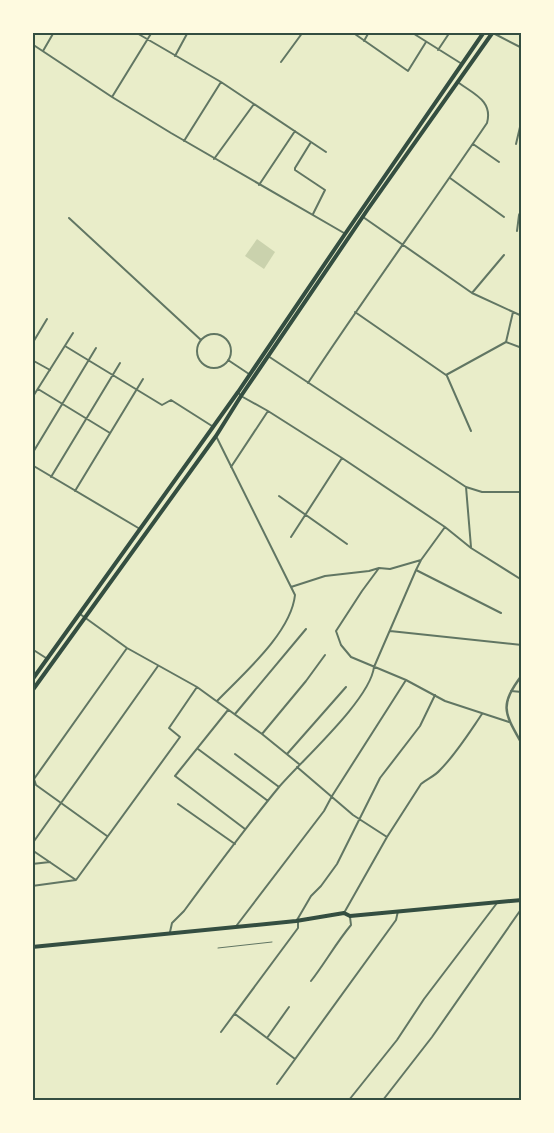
<svg xmlns="http://www.w3.org/2000/svg" width="554" height="1133" viewBox="0 0 554 1133" font-family="Georgia,serif">
  <style>
    .green { fill: #cad2ad }
    .lines { fill: none; stroke-linecap: round; stroke-linejoin: round }
    .service { stroke: #617663; stroke-width: 1 }
    .minor { stroke: #617663; stroke-width: 2 }
    .tertiary { stroke: #617663; stroke-width: 2.5 }
    .primary { stroke: #344e41; stroke-width: 4 }
    .neatline { fill: none; stroke: #344e41; stroke-width: 2 }
  </style>
  <rect width="100%" height="100%" fill="#e9edc9"/>
  <path class="green" d="M 257,239 L 275,252 L 264,269 L 245,256 Z"/>
  <g class="lines">
    <path class="service" d="M 218,948 L 272,942"/>
    <path class="minor" d="M 135,32 L 221,82 L 326,152
      M 352,32 L 408,71 L 426,42
      M 411,32 L 462,64
      M 493,33 L 522,48
      M 364,41 L 369,32
      M 32,44 L 112,97 L 171,133 L 344,233
      M 438,50 L 450,32
      M 43,51 L 54,32
      M 175,56 L 188,32
      M 281,62 L 303,32
      M 112,97 L 152,32
      M 184,141 L 221,82
      M 311,142 L 295,168 L 295,170 L 325,190 L 313,214
      M 473,144 L 499,162
      M 516,144 L 520,127 L 522,125
      M 214,159 L 254,104
      M 450,178 L 504,217
      M 259,185 L 295,131
      M 363,217 L 472,293 L 522,316
      M 69,218 L 201,340
      M 517,231 L 519,215 L 522,209
      M 472,293 L 504,255
      M 355,312 L 446,375 L 506,342
      M 513,312 L 506,342 L 522,348
      M197 351a17 17 0 1 1 34 0a17 17 0 1 1-34 0Z
      M 32,344 L 47,319
      M 65,346 L 162,405 L 171,400 L 212,426
      M 268,356 L 466,487 L 482,492 L 522,492
      M 32,360 L 50,370
      M 228,360 L 249,374
      M 447,376 L 471,431
      M 308,383 C 366,295 428,210 487,123 C 493,101 474,94 459,83
      M 38,389 L 110,433
      M 238,392 L 241,396 L 268,411 L 342,458 L 445,527 L 471,548 L 522,580
      M 32,398 L 73,333
      M 217,438 L 295,595 C 291,633 243,674 217,701
      M 32,454 L 96,348
      M 32,465 L 140,529
      M 231,467 L 268,411
      M 51,477 L 120,363
      M 466,487 L 471,547
      M 75,491 L 143,379
      M 279,496 L 347,544
      M 291,537 L 342,458
      M 379,568 L 362,591 L 336,631 L 341,645 L 351,657 L 406,680 L 445,701 L 509,722
      M 416,570 L 501,613
      M 291,587 L 325,576 L 369,571 L 379,568 L 390,569 L 421,560
      M 80,614 L 127,648 L 197,687 L 262,734 L 299,764
      M 390,631 L 522,645
      M 32,649 L 46,658
      M 511,691 L 522,692
      M 228,710 L 175,776 L 245,829
      M 235,714 L 306,629
      M 262,734 L 306,681 L 325,655
      M 198,749 L 268,801
      M 235,754 L 279,787
      M 287,754 L 346,687
      M 297,767 L 353,815 L 387,837
      M 178,804 L 235,844
      M 107,836 L 36,785 L 34,779 L 127,648
      M 32,844 L 158,666
      M 32,850 L 76,880
      M 32,864 L 50,862
      M 32,886 L 76,880 L 180,737 L 169,728 L 197,687
      M 344,913 L 387,837 L 421,784 C 427,779 435,776 440,770 C 456,754 469,733 482,714
      M 297,920 L 311,896 L 321,886 L 337,864 L 380,778 L 420,726 L 435,695
      M 237,925 L 324,811 L 332,796 L 406,680
      M 170,932 L 172,923 L 184,911 C 215,869 246,827 279,787 C 302,760 370,700 374,667 L 416,570 L 421,560 L 445,527
      M 311,981 C 325,963 336,943 351,925 L 350,917
      M 235,1014 L 295,1059
      M 221,1032 L 298,928 L 298,922
      M 267,1038 L 289,1007
      M 277,1084 L 396,920 L 398,911
      M 349,1100 L 397,1040 L 424,999 L 497,903
      M 383,1100 L 432,1037 L 522,908"/>
    <path class="tertiary" d="M 522,675 C 499,706 504,712 522,744"/>
    <path class="primary" d="M 32,680 L 238,392 L 345,234 L 484,32
      M 32,691 L 216,436 L 241,396 L 368,209 L 493,32
      M 32,947 L 296,921 L 344,913 L 350,916 L 522,900"/>
  </g>
  <rect width="554" height="1133" fill="none" stroke="#fefae0" stroke-width="68"/>
  <rect x="34" y="34" width="486" height="1065" class="neatline"/>
</svg>
